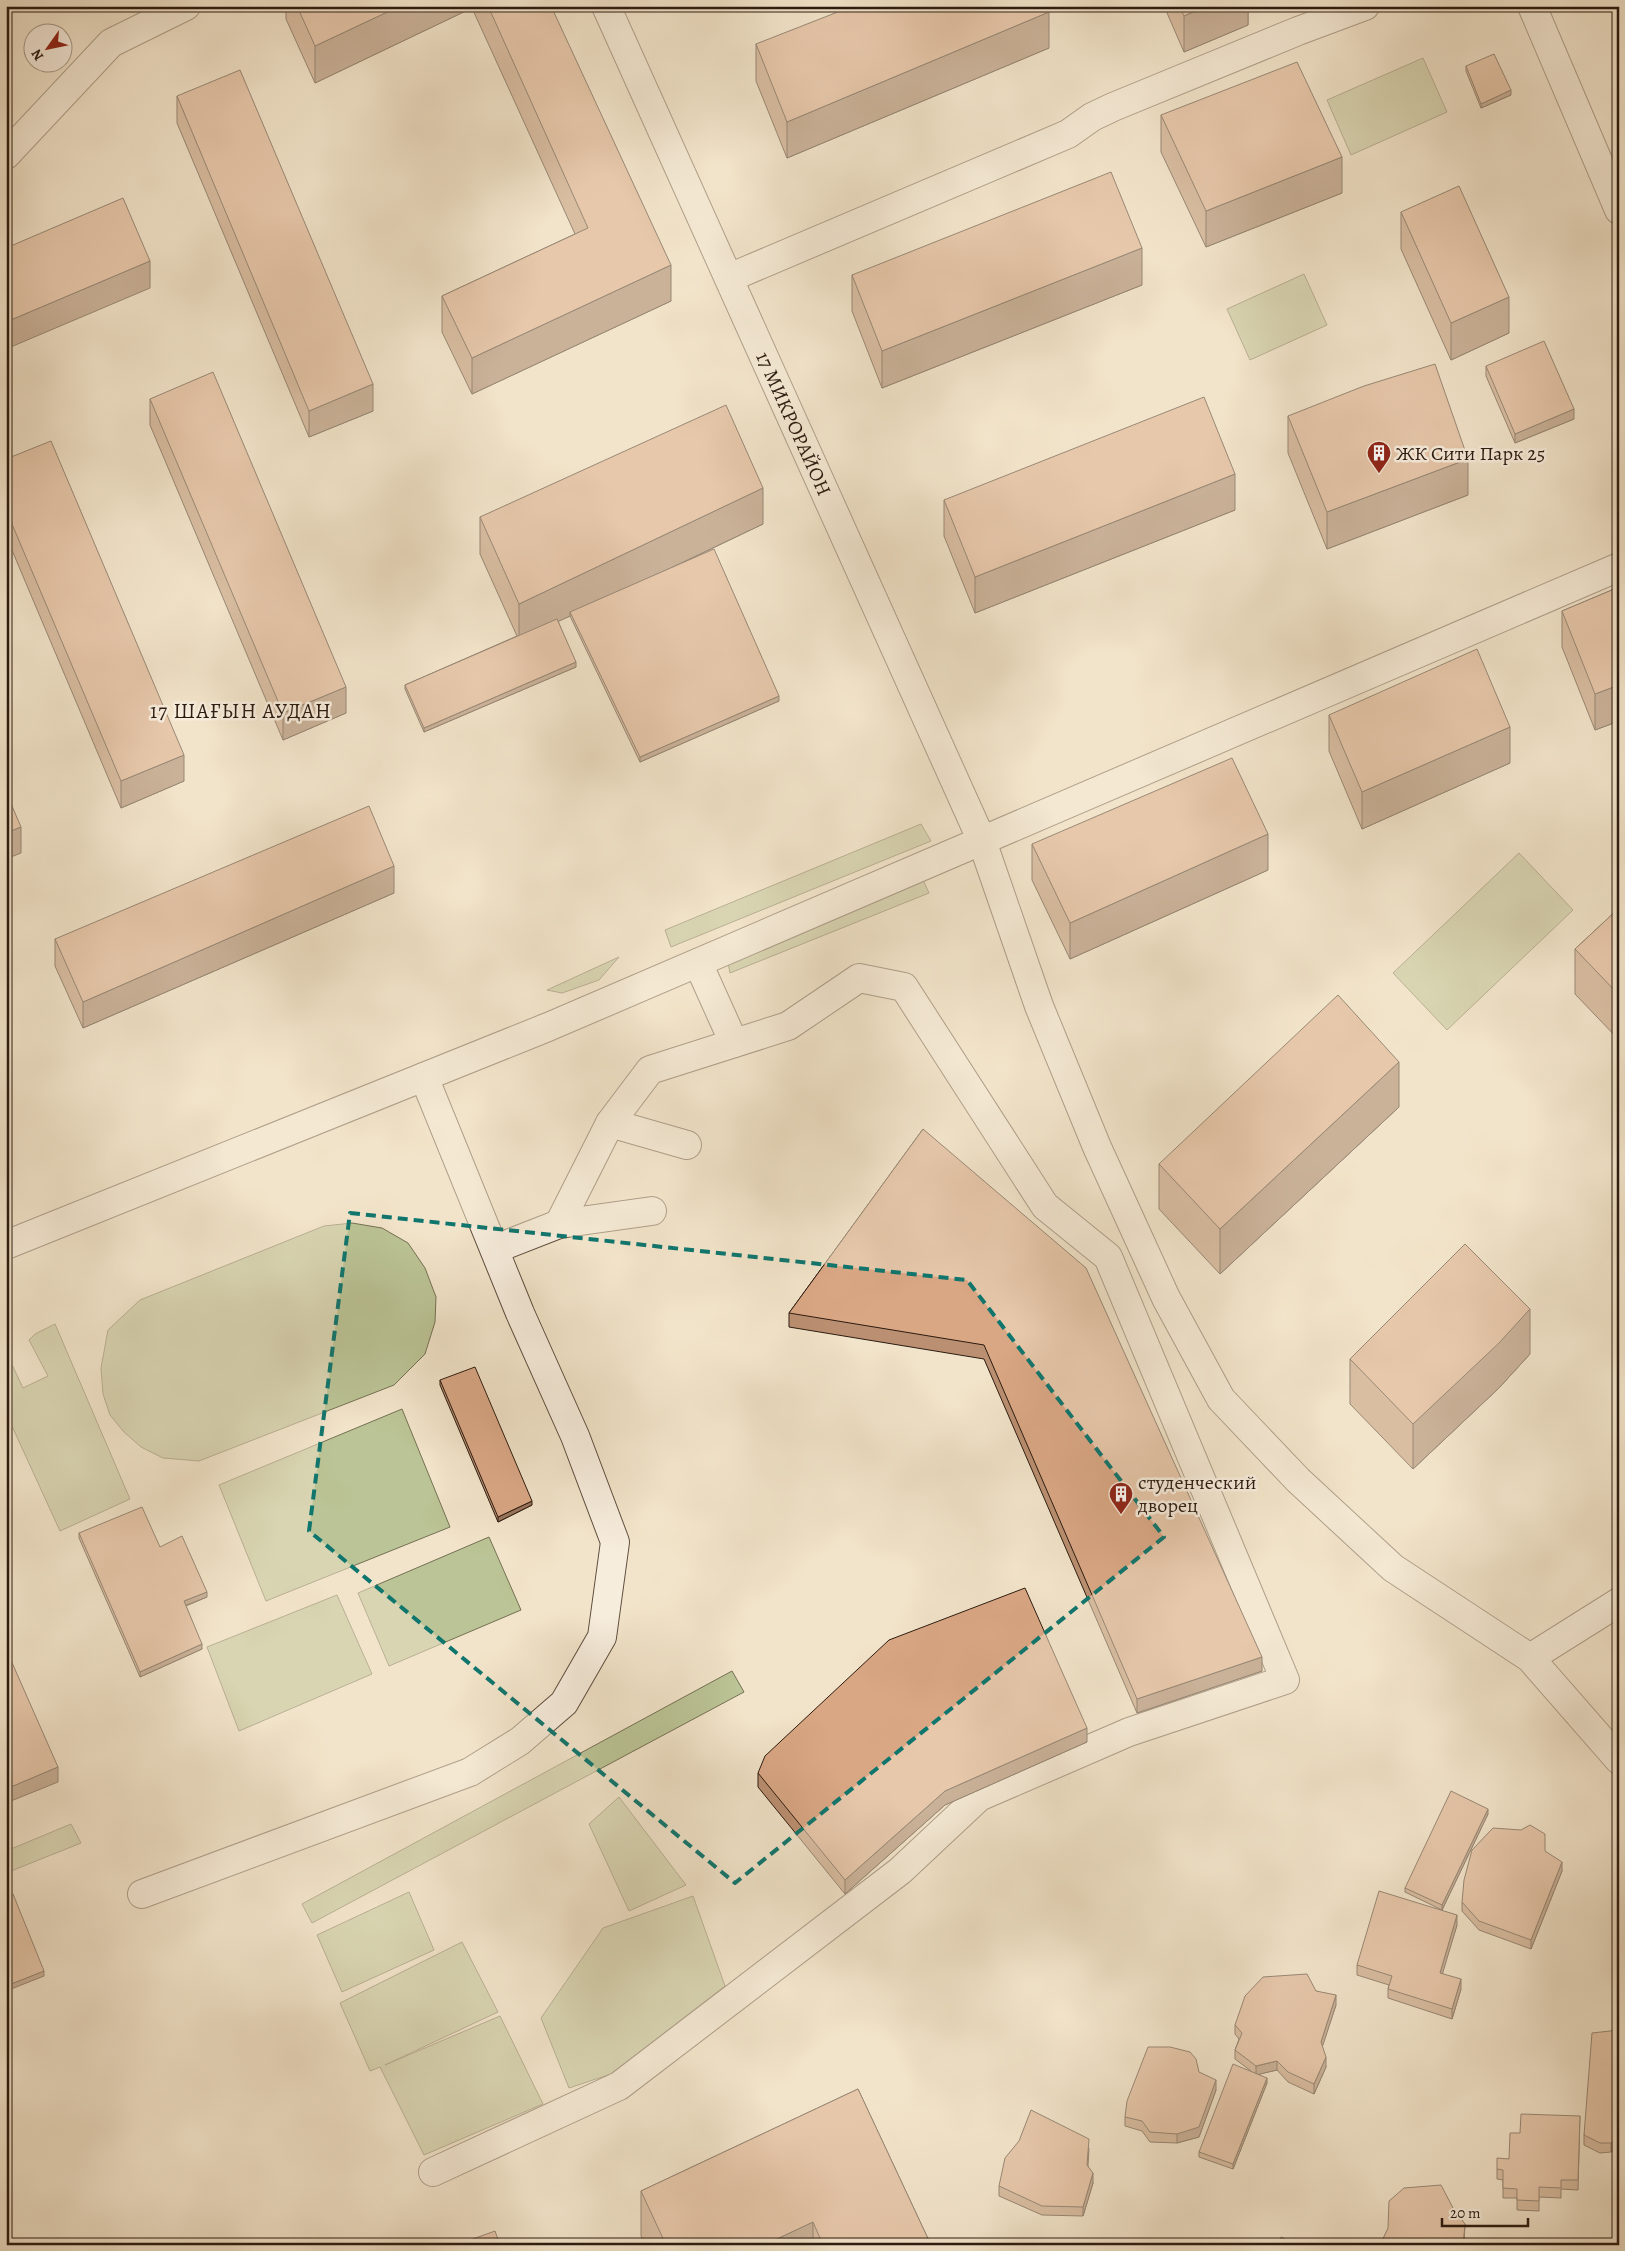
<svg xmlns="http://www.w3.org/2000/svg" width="1625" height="2251" viewBox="0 0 1625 2251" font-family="Alegreya,serif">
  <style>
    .green { fill: #bbc496; stroke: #747053 }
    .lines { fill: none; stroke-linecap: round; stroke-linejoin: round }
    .minor-casing { stroke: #5e4d3e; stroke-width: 30 }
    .minor { stroke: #f7eddd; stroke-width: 28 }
    .wall { fill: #bb9072; stroke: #2c1b10 }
    .shaded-wall { fill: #99755d; stroke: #2c1b10 }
    .building { fill: #daa785; stroke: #2c1b10 }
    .marked { fill: none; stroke: #0f766e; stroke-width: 4; stroke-dasharray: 10 6; stroke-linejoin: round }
    .labels { text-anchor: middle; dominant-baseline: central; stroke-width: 5; stroke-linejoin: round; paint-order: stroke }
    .street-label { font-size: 20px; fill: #2c1b10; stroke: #f7eddd }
    .poi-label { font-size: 20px; fill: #2c1b10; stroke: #f7eddd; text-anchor: start }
    .neighbourhood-label { font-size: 21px; letter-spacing: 1px; fill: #2c1b10; stroke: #f7eddd }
  </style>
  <rect width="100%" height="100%" fill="#f2e4ca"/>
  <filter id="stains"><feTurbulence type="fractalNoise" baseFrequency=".004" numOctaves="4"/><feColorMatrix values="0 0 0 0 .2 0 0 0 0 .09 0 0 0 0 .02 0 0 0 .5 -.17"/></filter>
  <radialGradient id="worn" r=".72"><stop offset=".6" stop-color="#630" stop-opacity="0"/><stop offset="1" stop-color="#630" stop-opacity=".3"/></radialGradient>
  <path class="green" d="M 1423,58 L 1447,112 L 1351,155 L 1327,100 Z
    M 1304,274 L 1327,325 L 1250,360 L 1227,309 Z
    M 921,824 L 931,841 L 671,947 L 665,930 Z
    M 1519,853 L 1573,910 L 1447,1030 L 1393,973 Z
    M 923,880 L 929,893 L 730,973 L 728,963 Z
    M 619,957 L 599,980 L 562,993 L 547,990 Z
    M 352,1223 L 382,1228 L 408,1243 L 425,1268 L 436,1297 L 435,1322 L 425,1354 L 394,1385 L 199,1461 L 163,1458 L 141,1447 L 124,1432 L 110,1415 L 103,1394 L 101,1368 L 108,1330 L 140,1300 L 324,1226 Z
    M 55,1324 L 130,1499 L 60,1531 L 6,1413 L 6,1352 L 23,1388 L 48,1376 L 29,1340 L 35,1334 Z
    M 402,1409 L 450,1527 L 266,1601 L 219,1485 Z
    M 489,1537 L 521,1610 L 389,1666 L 358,1593 Z
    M 337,1595 L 372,1674 L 239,1731 L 207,1647 Z
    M 732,1671 L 744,1692 L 312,1923 L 302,1904 Z
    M 619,1797 L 686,1885 L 629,1911 L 589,1824 Z
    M 71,1824 L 81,1843 L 6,1873 L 6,1851 Z
    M 409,1892 L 434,1950 L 342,1992 L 317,1935 Z
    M 693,1896 L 725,1986 L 611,2074 L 569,2088 L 541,2018 L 603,1928 Z
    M 462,1942 L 498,2012 L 385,2065 L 500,2016 L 543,2104 L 424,2155 L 380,2067 L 370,2071 L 340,2003 Z"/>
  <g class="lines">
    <defs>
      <g id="minor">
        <path id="s1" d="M 606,6 L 982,841 L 1039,1006 L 1097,1147 L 1166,1298 L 1221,1399 L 1298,1480 L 1393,1568 L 1530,1658 L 1619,1760"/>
        <path d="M 1532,6 L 1619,210"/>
        <path d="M 6,155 L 111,43 L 186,6"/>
        <path d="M 729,278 L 1068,134 L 1092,117 L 1113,107 L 1298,31 L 1365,6"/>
        <path d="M 698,963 L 734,1043"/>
        <path d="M 559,1224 L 610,1123 L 687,1145"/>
        <path d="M 6,1245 L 548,1027 L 1619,567"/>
        <path d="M 495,1249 L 559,1224 L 652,1211"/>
        <path d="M 1530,1658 L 1619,1602"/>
        <path d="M 142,1894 L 470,1772 L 520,1741 L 564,1703 L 602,1637 L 615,1542 L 575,1436 L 520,1313 L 424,1077"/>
        <path d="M 433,2172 L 619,2086 L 900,1871 L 979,1797 L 1129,1732 L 1285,1680 L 1108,1257 L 1045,1206 L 904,987 L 859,978 L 788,1026 L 650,1070 L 610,1123"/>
      </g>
    </defs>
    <use href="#minor" class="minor-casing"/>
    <use href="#minor" class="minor"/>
  </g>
  <path class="wall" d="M 286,6 L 551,6 L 671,301 L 472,394 L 442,332 L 442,296 L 575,234 L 472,8 L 315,83 L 286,19 Z
    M 1164,6 L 1248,6 L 1248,25 L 1184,52 Z
    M 756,44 L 1049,48 L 787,158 L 756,81 Z
    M 1466,66 L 1511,95 L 1481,108 L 1466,71 Z
    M 177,96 L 373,411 L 309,437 L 177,123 Z
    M 1619,102 L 1619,132 L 1616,123 L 1616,114 Z
    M 1161,115 L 1342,193 L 1206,247 L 1161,152 Z
    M 1401,212 L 1509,333 L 1451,360 L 1401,249 Z
    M 852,275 L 1142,285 L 882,388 L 852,311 Z
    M 1486,366 L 1574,419 L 1515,443 L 1486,376 Z
    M 150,399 L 346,713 L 283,740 L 150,425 Z
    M 1288,416 L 1468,495 L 1327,549 L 1288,453 Z
    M 6,459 L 184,781 L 121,808 L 6,536 Z
    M 944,500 L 1235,510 L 975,613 L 944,536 Z
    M 480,517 L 763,524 L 665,571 L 779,701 L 640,762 L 570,616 L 558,621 L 576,667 L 424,732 L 405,689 L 405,685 L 517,636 L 480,554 Z
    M 1619,587 L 1619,721 L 1595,730 L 1562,647 L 1562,611 Z
    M 1329,715 L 1510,763 L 1362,829 L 1329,751 Z
    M 1032,844 L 1268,870 L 1070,959 L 1032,880 Z
    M 394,893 L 83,1028 L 55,966 L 55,939 Z
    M 1619,908 L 1619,1040 L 1575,994 L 1575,949 Z
    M 1399,1107 L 1220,1274 L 1159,1209 L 1159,1164 Z
    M 923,1129 L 1262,1671 L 1137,1713 L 984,1359 L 789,1327 L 789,1313 Z
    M 1530,1354 L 1499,1388 L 1413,1469 L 1350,1404 L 1350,1359 Z
    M 440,1380 L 532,1505 L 498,1522 L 440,1385 Z
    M 79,1533 L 207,1597 L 186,1606 L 202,1649 L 140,1677 L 79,1538 Z
    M 1087,1742 L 945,1805 L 845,1894 L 758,1787 L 758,1773 Z
    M 1488,1814 L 1442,1910 L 1405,1892 L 1405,1888 Z
    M 1545,1851 L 1562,1871 L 1531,1949 L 1479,1930 L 1462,1911 L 1462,1902 Z
    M 1457,1925 L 1442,1973 L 1461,1989 L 1452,2019 L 1388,1998 L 1388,1989 L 1389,1985 L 1357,1975 L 1357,1965 Z
    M 1316,1991 L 1336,2005 L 1322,2046 L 1326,2067 L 1314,2094 L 1288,2082 L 1277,2070 L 1259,2074 L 1267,2083 L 1233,2169 L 1199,2157 L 1199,2152 L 1251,2071 L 1235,2059 L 1235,2050 L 1239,2039 L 1235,2034 L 1235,2025 Z
    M 1619,2030 L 1619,2147 L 1611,2152 L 1600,2153 L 1584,2145 L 1584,2135 Z
    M 1199,2072 L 1216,2090 L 1199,2137 L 1177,2143 L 1150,2142 L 1142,2131 L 1125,2126 L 1125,2117 Z
    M 858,2089 L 931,2245 L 645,2245 L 641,2236 L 641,2191 Z
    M 1580,2116 L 1578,2190 L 1561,2189 L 1561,2198 L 1539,2197 L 1539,2211 L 1517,2210 L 1517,2198 L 1503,2198 L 1503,2180 L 1497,2179 L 1497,2169 L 1509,2159 L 1520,2133 Z
    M 1089,2148 L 1088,2166 L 1093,2183 L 1083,2216 L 1042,2215 L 999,2196 L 999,2186 Z"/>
  <path class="shaded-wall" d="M 400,6 L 472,6 L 472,8 L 315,83 L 315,46 Z
    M 1207,6 L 1248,6 L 1248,25 L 1184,52 L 1184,16 Z
    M 1049,12 L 1049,48 L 787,158 L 787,122 Z
    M 1511,90 L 1511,95 L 1481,108 L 1481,104 Z
    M 1342,157 L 1342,193 L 1206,247 L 1206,211 Z
    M 1142,248 L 1142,285 L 882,388 L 882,351 Z
    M 150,261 L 150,288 L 6,349 L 6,322 Z
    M 671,265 L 671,301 L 472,394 L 472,358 Z
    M 1509,297 L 1509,333 L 1451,360 L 1451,323 Z
    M 373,384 L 373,411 L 309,437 L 309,411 Z
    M 1574,409 L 1574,419 L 1515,443 L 1515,434 Z
    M 1468,459 L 1468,495 L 1327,549 L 1327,512 Z
    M 1235,474 L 1235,510 L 975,613 L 975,577 Z
    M 763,488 L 763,524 L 572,615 L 570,612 L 570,616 L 519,640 L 519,604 Z
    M 576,662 L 576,667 L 424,732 L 424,728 Z
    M 1619,685 L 1619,721 L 1595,730 L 1595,694 Z
    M 346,687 L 346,713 L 283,740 L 283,713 Z
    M 779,696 L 779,701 L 640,762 L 640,757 Z
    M 1510,727 L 1510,763 L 1362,829 L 1362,792 Z
    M 184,755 L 184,781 L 121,808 L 121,781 Z
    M 21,827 L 21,853 L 6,859 L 6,833 Z
    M 1268,834 L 1268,870 L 1070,959 L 1070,923 Z
    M 394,866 L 394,893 L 83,1028 L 83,1002 Z
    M 1399,1062 L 1399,1107 L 1220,1274 L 1220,1229 Z
    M 1530,1309 L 1530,1354 L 1499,1388 L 1413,1469 L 1413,1424 Z
    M 532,1501 L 532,1505 L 498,1522 L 498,1517 Z
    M 207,1592 L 207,1597 L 184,1606 L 184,1601 Z
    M 202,1644 L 202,1649 L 140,1677 L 140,1672 Z
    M 1262,1657 L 1262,1671 L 1137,1713 L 1137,1699 Z
    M 1087,1728 L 1087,1742 L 945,1805 L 845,1894 L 845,1880 L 945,1791 Z
    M 58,1767 L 58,1782 L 6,1803 L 6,1789 Z
    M 1488,1809 L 1488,1814 L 1442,1910 L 1442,1905 Z
    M 1562,1862 L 1562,1871 L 1531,1949 L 1531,1940 Z
    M 1457,1915 L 1457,1925 L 1440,1982 L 1440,1973 Z
    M 44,1971 L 44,1976 L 6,1991 L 6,1986 Z
    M 1461,1979 L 1461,1989 L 1452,2019 L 1452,2009 Z
    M 1336,1995 L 1336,2005 L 1321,2051 L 1321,2042 Z
    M 1326,2057 L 1326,2067 L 1314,2094 L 1314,2084 Z
    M 1277,2061 L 1277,2070 L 1256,2075 L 1256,2066 Z
    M 1267,2078 L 1267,2083 L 1233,2169 L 1233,2164 Z
    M 1216,2080 L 1216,2090 L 1199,2137 L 1177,2143 L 1177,2134 Z
    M 1619,2137 L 1619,2147 L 1611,2152 L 1611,2143 Z
    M 1093,2173 L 1093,2183 L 1083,2216 L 1083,2207 Z
    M 813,2222 L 813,2245 L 764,2245 Z
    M 1465,2224 L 1464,2245 L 1463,2245 Z"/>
  <path class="building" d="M 297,6 L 400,6 L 315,46 Z
    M 488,6 L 551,6 L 671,265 L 472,358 L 442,296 L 588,228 Z
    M 853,6 L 1047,6 L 1049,12 L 787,122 L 756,44 Z
    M 1179,6 L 1207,6 L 1184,16 Z
    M 1494,54 L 1511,90 L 1481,104 L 1466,66 Z
    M 1297,62 L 1342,157 L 1206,211 L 1161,115 Z
    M 240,70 L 373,384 L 309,411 L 177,96 Z
    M 1619,102 L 1619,122 L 1616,114 Z
    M 1111,172 L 1142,248 L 882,351 L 852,275 Z
    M 1459,186 L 1509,297 L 1451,323 L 1401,212 Z
    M 123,198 L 150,261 L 6,322 L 6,248 Z
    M 1544,341 L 1574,409 L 1515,434 L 1486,366 Z
    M 1435,364 L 1468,459 L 1327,512 L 1288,416 L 1364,386 Z
    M 213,372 L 346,687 L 283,713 L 150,399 Z
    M 1204,397 L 1235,474 L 975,577 L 944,500 Z
    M 726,405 L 763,488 L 519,604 L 480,517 Z
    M 51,441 L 184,755 L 121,781 L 6,510 L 6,459 Z
    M 714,549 L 779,696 L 640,757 L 570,612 Z
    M 1619,587 L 1619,685 L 1595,694 L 1562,611 Z
    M 557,619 L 576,662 L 424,728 L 405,685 Z
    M 1477,649 L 1510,727 L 1362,792 L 1329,715 Z
    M 1232,758 L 1268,834 L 1070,923 L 1032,844 Z
    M 6,792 L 21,827 L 6,833 Z
    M 369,806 L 394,866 L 83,1002 L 55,939 Z
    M 1619,908 L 1619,995 L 1575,949 Z
    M 1338,995 L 1399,1062 L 1220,1229 L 1159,1164 Z
    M 923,1129 L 1086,1268 L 1262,1657 L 1137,1699 L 984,1345 L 789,1313 Z
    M 1465,1244 L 1530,1309 L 1499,1343 L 1413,1424 L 1350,1359 Z
    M 475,1367 L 532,1501 L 498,1517 L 440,1380 Z
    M 142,1507 L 160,1547 L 182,1536 L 207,1592 L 184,1601 L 202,1644 L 140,1672 L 79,1533 Z
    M 1025,1588 L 1087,1728 L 945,1791 L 845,1880 L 758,1773 L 765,1756 L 889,1640 Z
    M 6,1649 L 58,1767 L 6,1789 Z
    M 1451,1791 L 1488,1809 L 1442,1905 L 1405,1888 Z
    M 1530,1825 L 1545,1834 L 1545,1851 L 1562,1862 L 1531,1940 L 1479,1921 L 1462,1902 L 1464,1880 L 1472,1850 L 1493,1828 L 1521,1830 Z
    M 1379,1891 L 1457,1915 L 1440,1973 L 1461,1979 L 1452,2009 L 1388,1989 L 1392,1976 L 1357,1965 Z
    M 13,1894 L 44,1971 L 6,1986 L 6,1897 Z
    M 1307,1974 L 1316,1991 L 1336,1995 L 1321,2042 L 1326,2057 L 1314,2084 L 1288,2072 L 1277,2061 L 1256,2066 L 1235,2050 L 1242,2033 L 1235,2025 L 1245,1996 L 1263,1977 Z
    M 1619,2030 L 1619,2137 L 1611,2143 L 1600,2143 L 1584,2135 L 1592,2033 Z
    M 1148,2047 L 1170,2047 L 1190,2052 L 1196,2059 L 1199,2072 L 1216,2080 L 1199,2127 L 1177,2134 L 1150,2132 L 1142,2121 L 1125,2117 L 1127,2101 Z
    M 1233,2064 L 1267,2078 L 1233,2164 L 1199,2152 Z
    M 858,2089 L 931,2245 L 823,2245 L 813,2222 L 764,2245 L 666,2245 L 641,2191 Z
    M 1031,2110 L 1089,2139 L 1087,2165 L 1093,2173 L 1083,2207 L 1042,2206 L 999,2186 L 1005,2158 L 1019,2141 Z
    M 1521,2114 L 1580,2116 L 1578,2180 L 1561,2180 L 1561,2188 L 1539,2187 L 1539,2201 L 1517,2200 L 1517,2189 L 1503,2188 L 1503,2170 L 1497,2169 L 1497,2158 L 1509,2159 L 1510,2133 L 1520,2133 Z
    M 1441,2185 L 1453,2208 L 1465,2224 L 1463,2245 L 1380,2245 L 1388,2228 L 1389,2201 L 1404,2188 Z
    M 495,2231 L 500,2245 L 459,2245 L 459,2244 Z
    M 1281,2237 L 1298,2245 L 1279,2245 Z
    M 65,2241 L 73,2245 L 63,2245 Z
    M 1044,2242 L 1045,2245 L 1038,2245 Z"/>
  <path d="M0 0H1625V2251H0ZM 350,1213 L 967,1280 L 1164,1537 L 735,1883 L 309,1531 Z" fill="#f2e4ca" fill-opacity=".55" fill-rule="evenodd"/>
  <path class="marked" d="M 350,1213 L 967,1280 L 1164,1537 L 735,1883 L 309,1531 Z"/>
  <defs>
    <symbol id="building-pin" viewBox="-11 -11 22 30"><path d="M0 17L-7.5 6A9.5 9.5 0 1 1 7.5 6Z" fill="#8f2418" stroke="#f7eddd"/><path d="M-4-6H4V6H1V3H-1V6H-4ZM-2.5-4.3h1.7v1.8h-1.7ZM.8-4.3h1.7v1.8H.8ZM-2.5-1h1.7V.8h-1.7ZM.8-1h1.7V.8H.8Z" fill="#fff"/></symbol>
  </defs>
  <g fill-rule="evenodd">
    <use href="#building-pin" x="1365" y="439" width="28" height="38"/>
    <use href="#building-pin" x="1107" y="1480" width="28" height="38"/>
  </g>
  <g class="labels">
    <g class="street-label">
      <text stroke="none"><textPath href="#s1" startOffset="458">17 МИКРОРАЙОН</textPath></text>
    </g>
    <g class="poi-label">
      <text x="1396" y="453">ЖК Сити Парк 25</text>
      <text x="1138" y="1482">студенческий<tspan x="1138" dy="23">дворец</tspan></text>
    </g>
    <g class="neighbourhood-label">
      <text x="241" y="711">17 ШАҒЫН АУДАН</text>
    </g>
  </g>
  <rect width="1625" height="2251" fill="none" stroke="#f2e4ca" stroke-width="25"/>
  <rect x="8" y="8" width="1610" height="2236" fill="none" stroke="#2c1b10" stroke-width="2.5"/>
  <rect x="12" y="12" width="1600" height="2226" fill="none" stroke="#2c1b10"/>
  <g transform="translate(48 48) rotate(237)"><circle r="24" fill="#f7eddd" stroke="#a6998b"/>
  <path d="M0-4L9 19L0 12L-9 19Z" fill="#8f2418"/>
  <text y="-8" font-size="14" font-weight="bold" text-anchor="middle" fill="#2c1b10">N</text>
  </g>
  <path d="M1442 2218v8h86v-8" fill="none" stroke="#2c1b10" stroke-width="2.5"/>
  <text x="1450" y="2218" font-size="15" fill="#2c1b10" stroke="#f7eddd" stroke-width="4" paint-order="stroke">20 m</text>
  <rect width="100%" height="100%" filter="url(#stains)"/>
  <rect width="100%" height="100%" fill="url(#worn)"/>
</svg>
